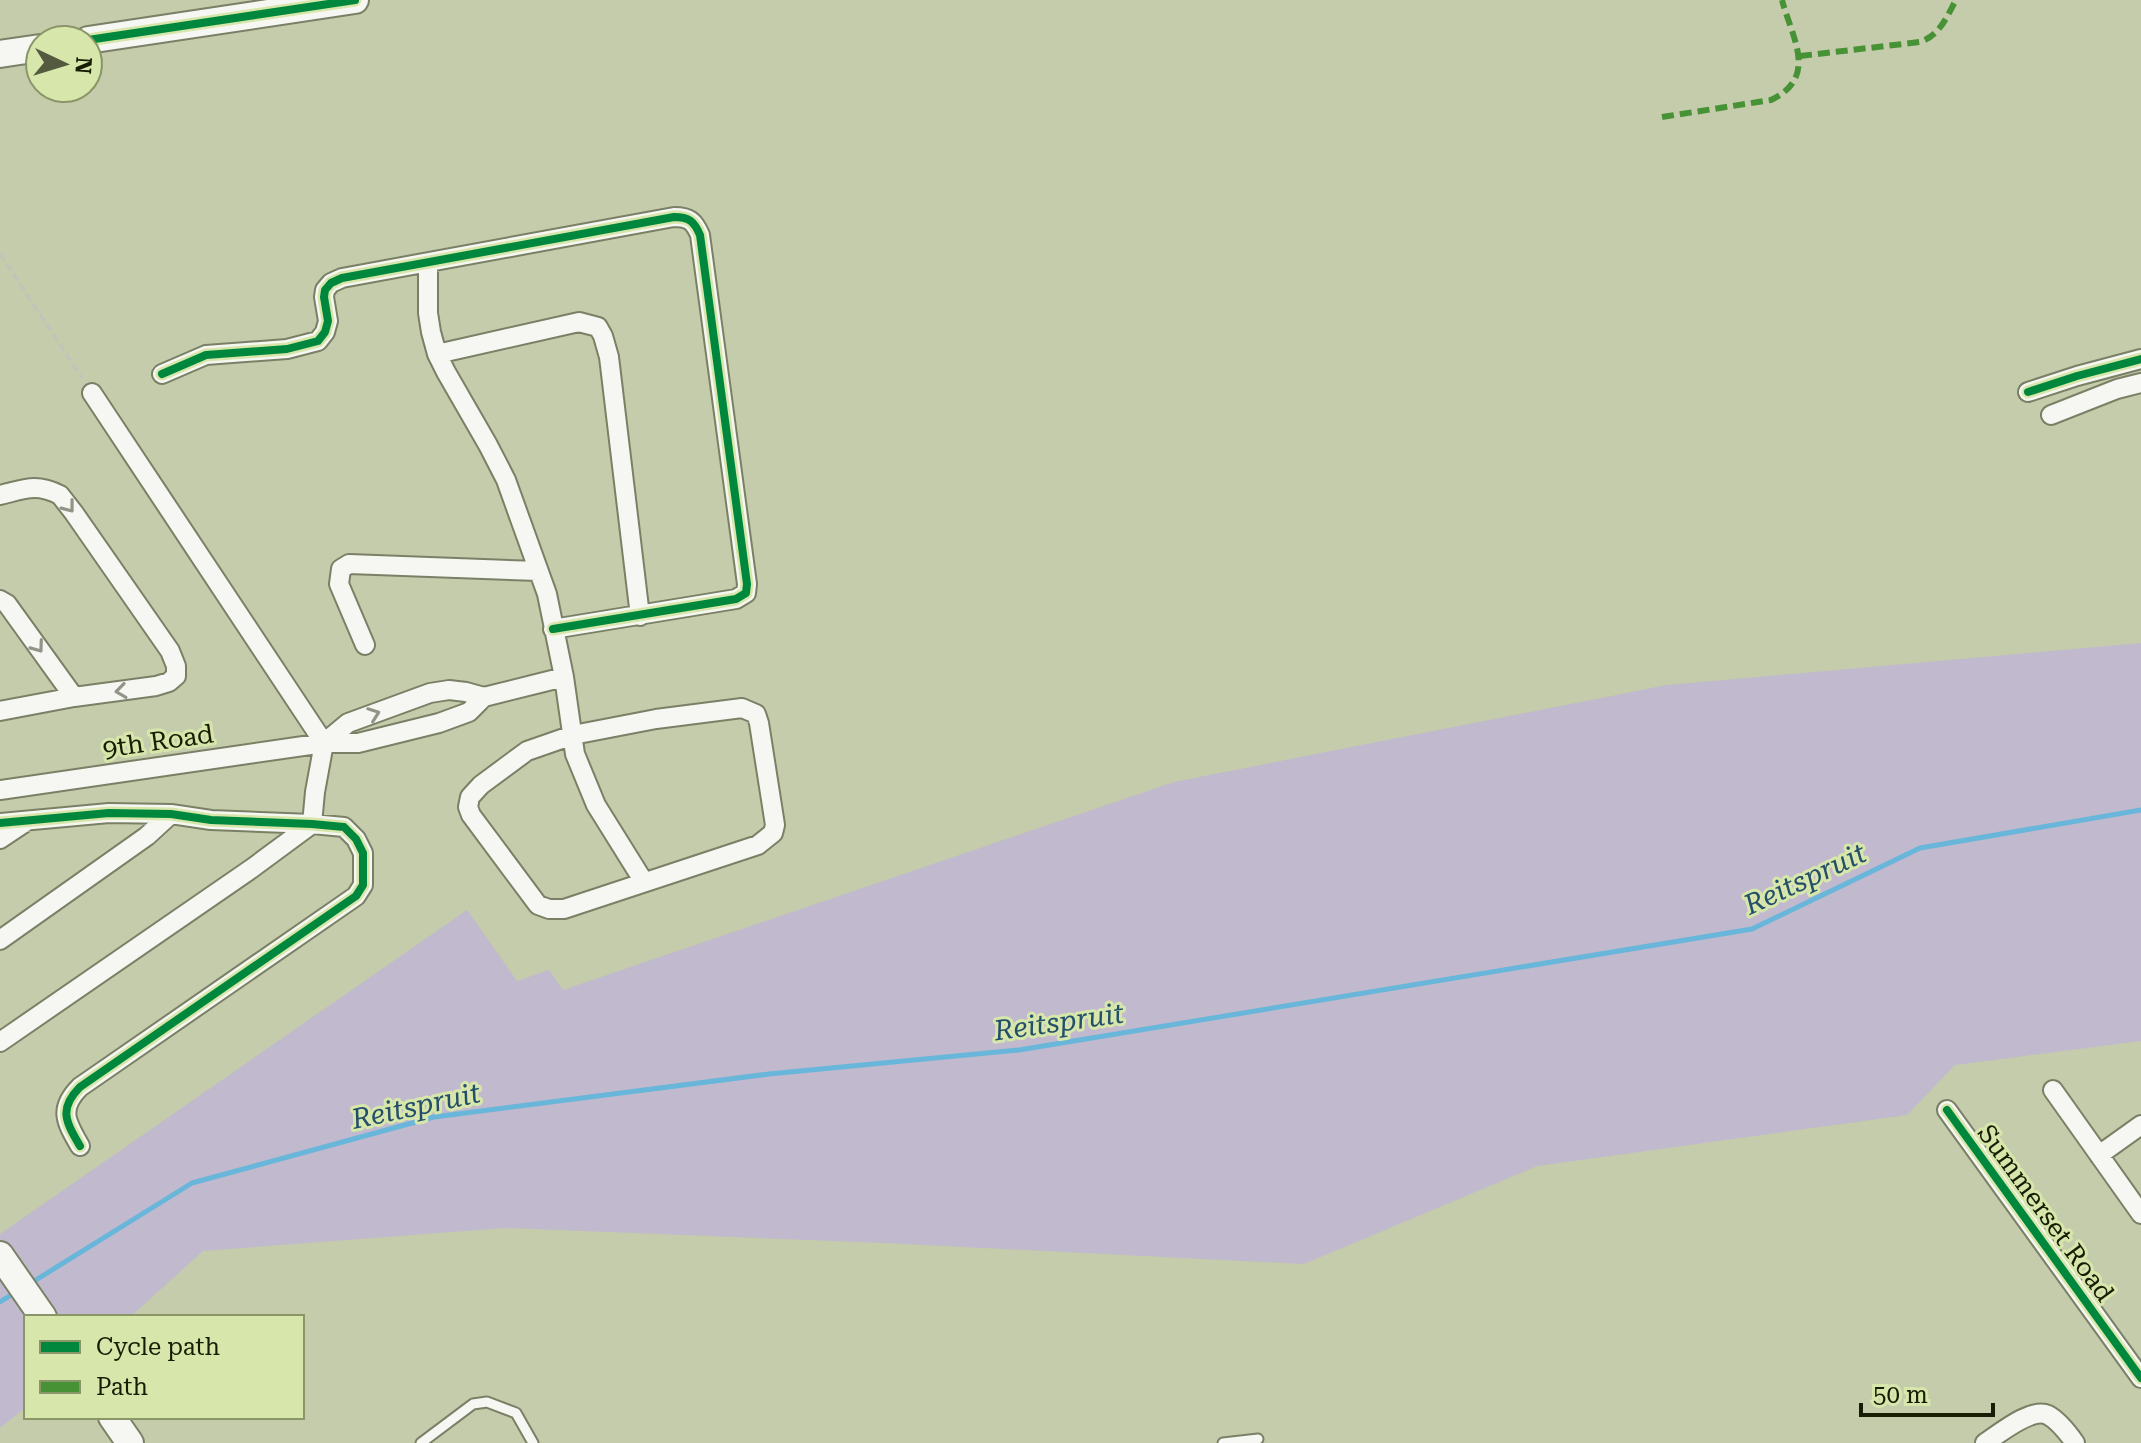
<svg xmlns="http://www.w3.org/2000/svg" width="2141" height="1443" viewBox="0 0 2141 1443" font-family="'Roboto Serif',serif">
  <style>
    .green { fill: #c1b9cd }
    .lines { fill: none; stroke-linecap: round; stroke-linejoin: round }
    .stream { stroke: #68b6da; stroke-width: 5 }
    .lane-casing { stroke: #7a8066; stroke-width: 13 }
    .street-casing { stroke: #7a8066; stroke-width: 22 }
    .secondary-casing { stroke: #7a8066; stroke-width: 30 }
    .path { stroke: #c1c4ba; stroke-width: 3; stroke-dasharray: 8 4; stroke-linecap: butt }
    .lane { stroke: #f6f7f2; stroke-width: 9 }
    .street { stroke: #f6f7f2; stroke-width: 18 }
    .secondary { stroke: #f6f7f2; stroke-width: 26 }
    .quiet { stroke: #489236; stroke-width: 6; stroke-dasharray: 12 6; stroke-linecap: butt }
    .cycleway-casing { stroke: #d7e6aa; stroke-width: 13 }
    .cycleway { stroke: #00873e; stroke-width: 8 }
    .oneway { stroke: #929487 }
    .labels { text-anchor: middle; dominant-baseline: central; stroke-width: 6; stroke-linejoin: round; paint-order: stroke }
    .street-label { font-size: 26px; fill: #171c05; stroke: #d7e6aa }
    .water-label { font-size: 28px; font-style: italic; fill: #244f6a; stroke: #d7e6aa }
  </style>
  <rect width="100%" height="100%" fill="#c4ccab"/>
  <path class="green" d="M 2141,643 L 2141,1041 L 1955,1065 L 1907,1115 L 1537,1166 L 1304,1264 L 885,1243 L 505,1228 L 203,1251 L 130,1317 L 26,1317 L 26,1407 L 0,1428 L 0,1234 L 467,910 L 517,981 L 549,970 L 563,990 L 1174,782 L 1667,685 Z"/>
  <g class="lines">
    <path class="stream" d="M 31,1283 L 192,1183 L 434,1117 L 769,1074 L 1019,1050 L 1752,929 L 1920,848 L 2141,810
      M 0,1302 L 16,1292"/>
    <defs>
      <path id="lane" d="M 421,1443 L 473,1404 L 487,1402 L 516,1413 L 533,1443
        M 1223,1443 L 1258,1439"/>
      <path id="street" d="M 428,264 L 428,313 L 431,332 L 437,354 L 446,372 L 488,445 L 506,480 L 547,594 L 564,677 L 575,754 L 596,805 L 644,882
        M 437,354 L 579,322 L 598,327 L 603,336 L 609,357 L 640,616
        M 162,374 L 206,355 L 287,349 L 318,341 L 325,332 L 328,321 L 324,297 L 325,290 L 331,283 L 342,278 L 674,217 C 689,217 694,221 700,235 L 747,584 L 746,593 L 736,599 L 553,629
        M 2028,392 L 2077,376 L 2141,359
        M 92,393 L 324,743
        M 2051,415 L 2117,389 L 2141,383
        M 0,495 C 25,489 36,483 60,495 L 74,513 L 170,651 L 176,666 L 176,676 L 169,682 L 156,686 L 74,697 L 0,711
        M 0,600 L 7,604 L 74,697
        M 365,645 L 339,584 L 341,569 L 349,564 L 538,571
        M 742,708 L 756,714 L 759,723 L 775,825 L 773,833 L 758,845 L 564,909 L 549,909 L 538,905 L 471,815 L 468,807 L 470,797 L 481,785 L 527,751 L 573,735 L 656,719 Z
        M 0,790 L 324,743 L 358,743 L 439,723 L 469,712 L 484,697 L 564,677
        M 0,823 L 109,813 L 171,814 L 211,820 L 312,824 L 344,827 L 356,839 L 363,853 L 363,885 L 356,896 L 80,1087 C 58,1109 66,1122 80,1146
        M 0,839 L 27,821
        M 0,940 L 147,836 L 171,814
        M 0,1042 L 251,869 L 312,824 L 315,792 L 324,743 L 348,723 L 430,693 L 449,690 L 466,692 L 484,697
        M 2053,1090 L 2141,1214
        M 1947,1110 L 2141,1378
        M 2099,1155 L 2141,1125
        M 1985,1443 C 1999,1434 2031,1407 2048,1415 C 2059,1421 2068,1433 2075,1443"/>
      <path id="secondary" d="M 88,40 L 355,0
        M 0,54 L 40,48
        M 0,1255 L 43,1317
        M 112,1417 L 130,1443"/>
    </defs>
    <use href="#lane" class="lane-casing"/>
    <use href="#street" class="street-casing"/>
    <use href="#secondary" class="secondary-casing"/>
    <path class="path" d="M 0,254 L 82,378"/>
    <use href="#lane" class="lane"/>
    <use href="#street" class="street"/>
    <use href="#secondary" class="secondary"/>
    <path class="quiet" d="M 1800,56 L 1920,42 C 1940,35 1946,18 1956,0
      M 1662,117 L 1771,100 C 1819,77 1792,38 1782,0"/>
    <defs>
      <path id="cycleway" d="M 88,40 L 355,0
        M 162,374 L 206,355 L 287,349 L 318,341 L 325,332 L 328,321 L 324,297 L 325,290 L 331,283 L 342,278 L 674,217 C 689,217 694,221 700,235 L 747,584 L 746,593 L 736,599 L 553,629
        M 2028,392 L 2077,376 L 2141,359
        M 0,823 L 109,813 L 171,814 L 211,820 L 312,824 L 344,827 L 356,839 L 363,853 L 363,885 L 356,896 L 80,1087 C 58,1109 66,1122 80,1146
        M 1947,1110 L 2141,1378"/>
    </defs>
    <use href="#cycleway" class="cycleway-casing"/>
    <use href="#cycleway" class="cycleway"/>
  </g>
  <defs><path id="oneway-chevron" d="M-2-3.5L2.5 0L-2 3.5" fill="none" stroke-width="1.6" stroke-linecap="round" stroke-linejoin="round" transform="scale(2)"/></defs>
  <g class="oneway">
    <use href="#oneway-chevron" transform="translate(69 507) rotate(52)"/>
    <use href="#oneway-chevron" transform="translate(38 647) rotate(54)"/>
    <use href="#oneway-chevron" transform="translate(121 691) rotate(172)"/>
    <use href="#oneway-chevron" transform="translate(374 714) rotate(-20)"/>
  </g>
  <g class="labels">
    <g class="street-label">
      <text transform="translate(158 741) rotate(-8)">9th Road</text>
      <text transform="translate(2046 1213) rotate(54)">Summerset Road</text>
    </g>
    <g class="water-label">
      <text transform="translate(1805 879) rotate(-25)">Reitspruit</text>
      <text transform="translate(1059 1022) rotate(-8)">Reitspruit</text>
      <text transform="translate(416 1106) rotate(-12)">Reitspruit</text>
    </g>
  </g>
  <rect x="24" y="1315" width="280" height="104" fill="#d7e6aa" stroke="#8a9568" stroke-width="2"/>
  <rect x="40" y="1341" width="40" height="12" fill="#00873e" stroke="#8a9568" stroke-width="2"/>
  <text x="96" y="1355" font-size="24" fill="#171c05">Cycle path</text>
  <rect x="40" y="1381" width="40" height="12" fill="#489236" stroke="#8a9568" stroke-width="2"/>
  <text x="96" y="1395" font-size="24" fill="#171c05">Path</text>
  <g transform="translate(64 64) rotate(94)"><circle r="38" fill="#d7e6aa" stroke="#8a9568" stroke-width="2"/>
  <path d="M0-6L14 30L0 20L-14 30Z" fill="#545a3f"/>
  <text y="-12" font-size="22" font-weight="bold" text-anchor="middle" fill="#171c05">N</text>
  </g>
  <path d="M1861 1403v12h132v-12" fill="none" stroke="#171c05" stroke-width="4"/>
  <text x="1873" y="1403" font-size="24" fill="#171c05" stroke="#d7e6aa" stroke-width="6" paint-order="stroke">50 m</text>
</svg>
